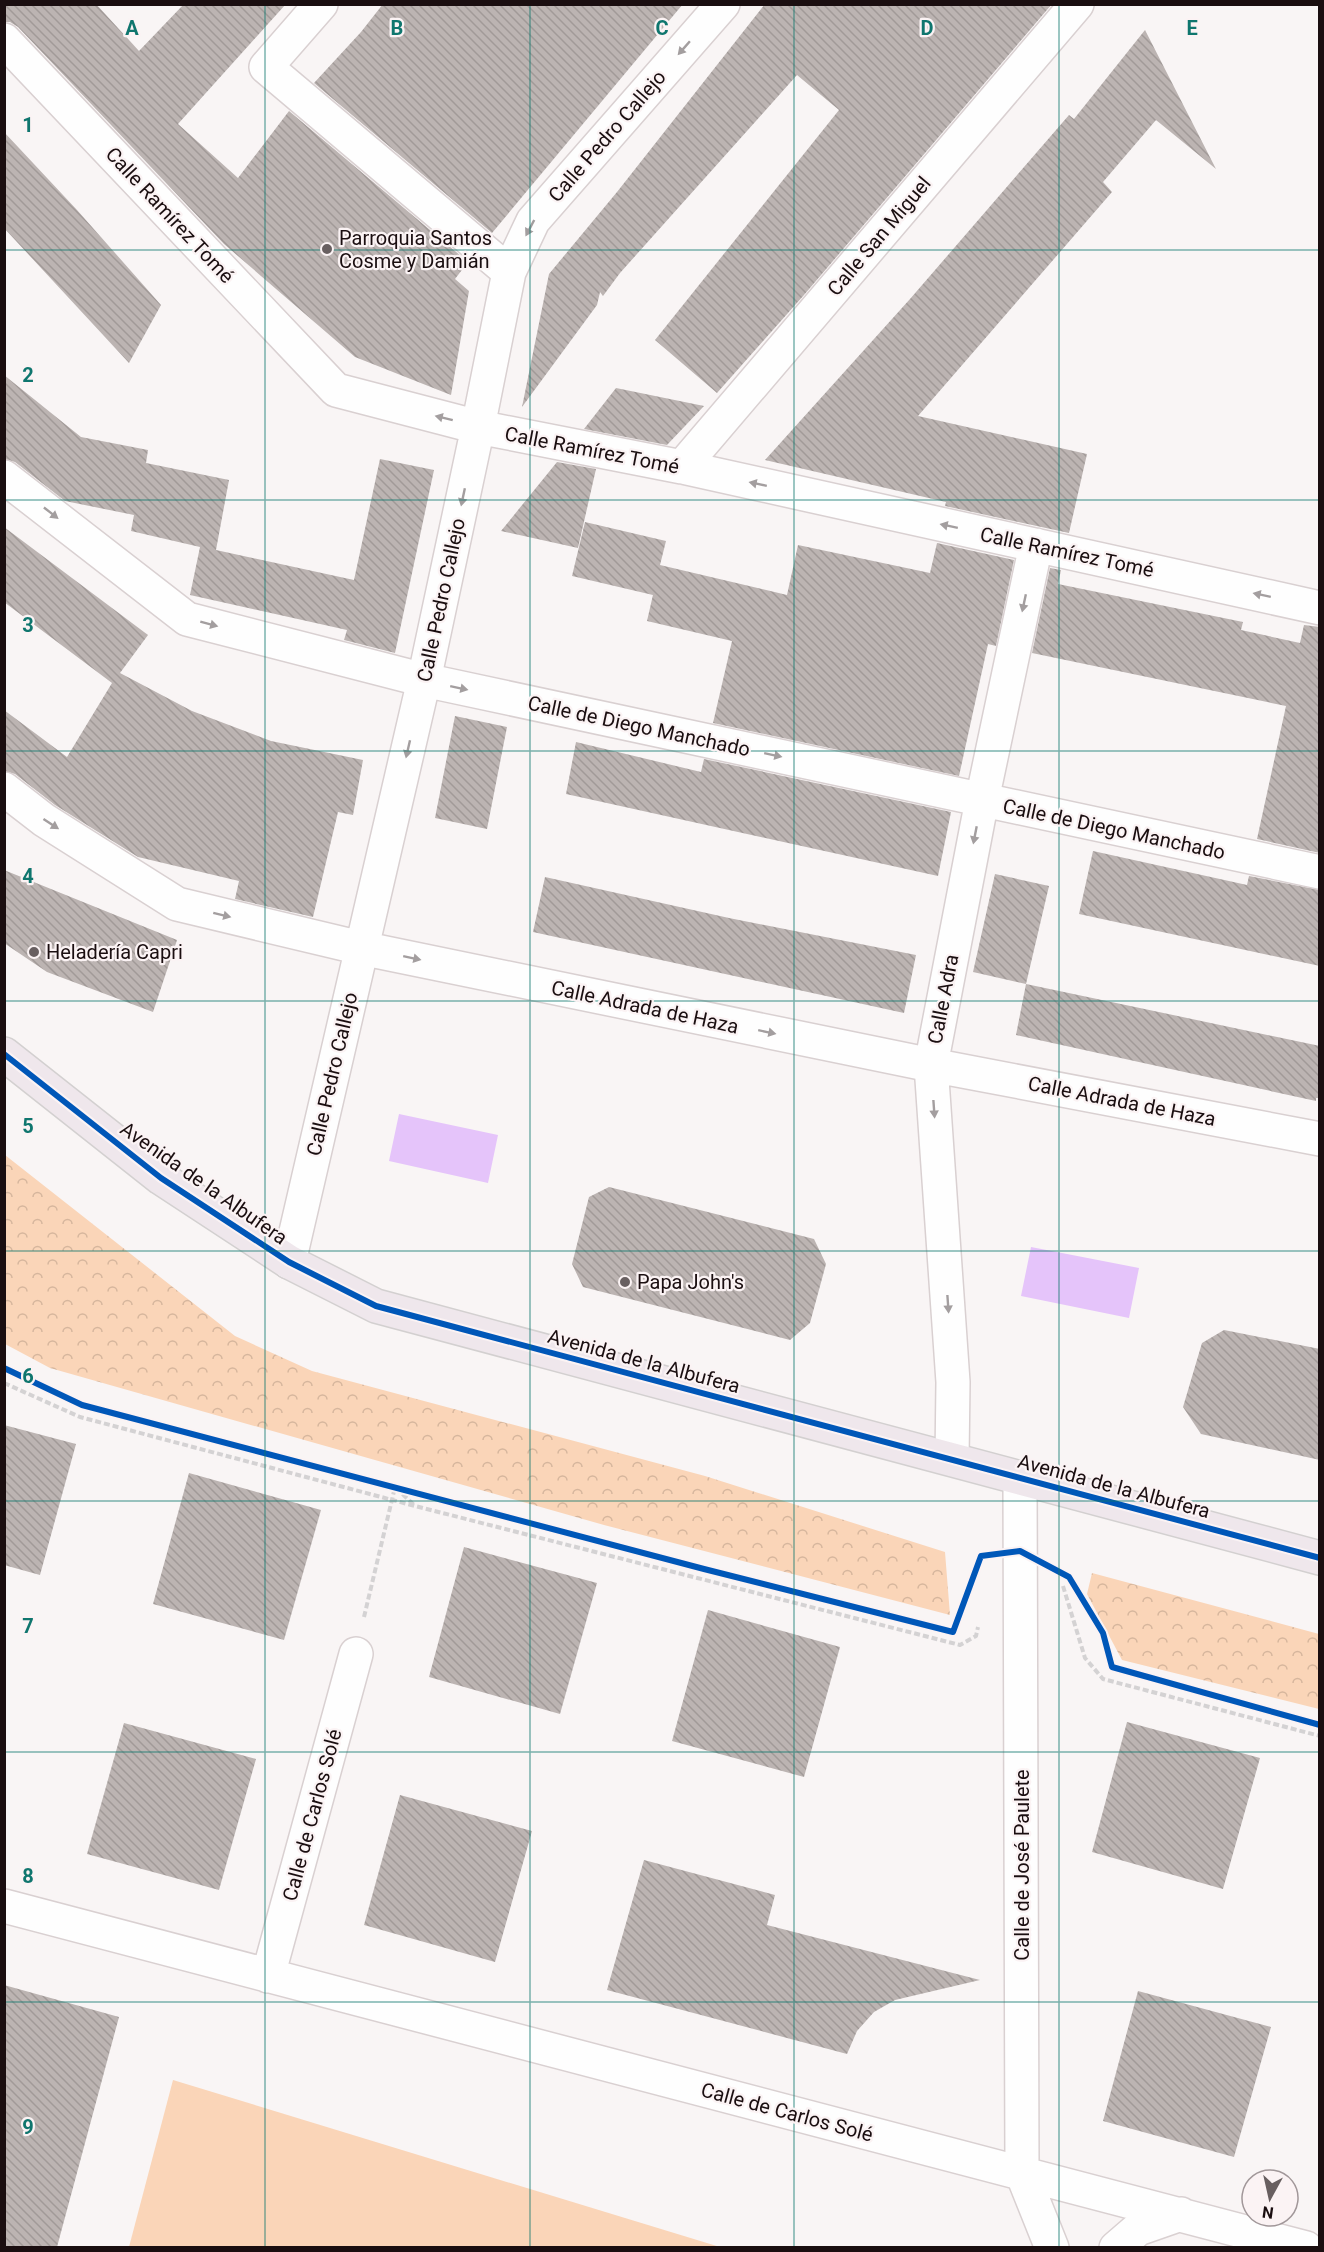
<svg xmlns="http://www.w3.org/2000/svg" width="1324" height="2252" viewBox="0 0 1324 2252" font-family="Roboto,sans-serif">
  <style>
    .park { fill: url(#park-crowns) }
    .pitch { fill: #fad5b8 }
    .water { fill: #e5c4fa }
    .building { fill: url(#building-back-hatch) }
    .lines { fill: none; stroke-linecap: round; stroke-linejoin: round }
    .minor-casing { stroke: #d9d0d1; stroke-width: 36 }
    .primary-casing { stroke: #d3d0d0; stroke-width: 36 }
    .path { stroke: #d4d2d3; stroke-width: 4; stroke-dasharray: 6 3; stroke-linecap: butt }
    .minor { stroke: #fefefe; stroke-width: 33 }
    .primary { stroke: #efe7ec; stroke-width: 33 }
    .cycleway-casing { stroke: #fbf3f4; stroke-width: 10 }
    .cycleway { stroke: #0057b8; stroke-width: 6 }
    .oneway { fill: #a39e9f }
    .grid { fill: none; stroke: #0f766e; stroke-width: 1.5; stroke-opacity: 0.55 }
    .poi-dot { fill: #685f60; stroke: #fbf3f4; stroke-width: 2 }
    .labels { text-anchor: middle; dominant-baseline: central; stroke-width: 4.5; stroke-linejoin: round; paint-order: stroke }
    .street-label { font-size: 20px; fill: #1a0e10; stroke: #fbf3f4 }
    .poi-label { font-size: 20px; fill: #1a0e10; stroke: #fbf3f4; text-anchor: start }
    .grid-label { font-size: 20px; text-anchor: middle; font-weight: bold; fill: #0f766e; stroke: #fbf3f4; stroke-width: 4.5; stroke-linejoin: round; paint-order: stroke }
  </style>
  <defs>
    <pattern id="park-crowns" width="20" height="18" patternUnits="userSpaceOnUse" patternTransform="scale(1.5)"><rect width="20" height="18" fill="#fad5b8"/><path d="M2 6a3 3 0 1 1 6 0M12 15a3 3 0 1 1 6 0" fill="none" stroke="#d6b69d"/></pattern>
    <pattern id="building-back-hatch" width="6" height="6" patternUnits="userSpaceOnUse" patternTransform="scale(1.5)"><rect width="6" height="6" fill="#bcb4b2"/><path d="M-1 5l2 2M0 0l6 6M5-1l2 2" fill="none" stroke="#a19a98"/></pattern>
  </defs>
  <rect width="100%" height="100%" fill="#f9f5f5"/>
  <path class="park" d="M 5,1155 L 235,1336 L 312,1371 L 705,1476 L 945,1552 L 950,1615 L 604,1525 L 50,1368 L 5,1344 Z
    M 1092,1573 L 1319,1634 L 1319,1709 L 1122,1660 L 1087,1594 Z"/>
  <path class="pitch" d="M 173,2080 L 720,2247 L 129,2247 Z"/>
  <path class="water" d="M 399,1114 L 498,1135 L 488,1183 L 389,1161 Z
    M 1031,1247 L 1139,1268 L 1129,1318 L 1021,1296 Z"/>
  <path class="building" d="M 4,4 L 96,4 L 139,51 L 184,4 L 286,4 L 178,124 L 238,178 L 289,111 L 468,262 L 455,279 L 469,291 L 451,395 L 355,357 L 224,244 L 18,27 L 10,22 L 4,22 Z
    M 383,4 L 683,4 L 492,233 L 314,83 L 361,32 Z
    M 765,4 L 1052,4 L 804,295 L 717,393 L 655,340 L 839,110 L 797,75 L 620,273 L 603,296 L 600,292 L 597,305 L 522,407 L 549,274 L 617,192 Z
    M 1145,30 L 1216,169 L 1156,120 L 1103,182 L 1112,192 L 918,416 L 1087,454 L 1069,533 L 945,506 L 946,502 L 765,460 L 910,299 L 1069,115 L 1074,119 Z
    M 4,132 L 77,210 L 161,305 L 129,363 L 4,228 Z
    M 4,375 L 81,437 L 148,450 L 146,463 L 229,480 L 216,550 L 354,580 L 380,459 L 434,470 L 395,653 L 344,640 L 347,630 L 190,595 L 200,547 L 131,531 L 134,515 L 65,501 L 15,462 L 4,459 Z
    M 616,388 L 704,406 L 667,445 L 584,429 Z
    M 557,462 L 596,469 L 578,548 L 501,531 Z
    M 585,522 L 666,541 L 660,565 L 787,595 L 798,545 L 930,573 L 937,543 L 1014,560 L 996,646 L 988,644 L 959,776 L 713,723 L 732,641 L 647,621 L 655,586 L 653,595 L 572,576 Z
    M 4,527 L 148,635 L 120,673 L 192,711 L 271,741 L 363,760 L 353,815 L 338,812 L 313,917 L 235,899 L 239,881 L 138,857 L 55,805 L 15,774 L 4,771 L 4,710 L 67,757 L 112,683 L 4,602 Z
    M 1050,568 L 1061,570 L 1058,584 L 1243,622 L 1241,630 L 1300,643 L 1304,625 L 1320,627 L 1320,853 L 1257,839 L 1286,706 L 1032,653 Z
    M 455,716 L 507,727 L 487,829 L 435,818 Z
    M 576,742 L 701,772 L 704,759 L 951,812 L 938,876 L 566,794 Z
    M 1093,851 L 1247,885 L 1249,876 L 1320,890 L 1320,966 L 1079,914 Z
    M 4,870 L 177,940 L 153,1012 L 47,972 L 4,943 Z
    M 995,874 L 1049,886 L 1026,984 L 973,972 Z
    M 545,877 L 729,918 L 916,955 L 904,1013 L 533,932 Z
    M 1026,984 L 1320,1046 L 1320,1098 L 1316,1098 L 1316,1101 L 1016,1035 Z
    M 609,1187 L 814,1239 L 826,1264 L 810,1323 L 790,1340 L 583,1287 L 572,1264 L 589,1197 Z
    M 1224,1330 L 1320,1349 L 1320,1460 L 1201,1434 L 1183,1407 L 1202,1343 Z
    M 4,1425 L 76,1444 L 40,1575 L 4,1565 Z
    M 189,1473 L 321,1510 L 284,1640 L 153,1604 Z
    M 464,1547 L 597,1583 L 560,1714 L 429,1677 Z
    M 708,1610 L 840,1647 L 804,1777 L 672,1741 Z
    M 1127,1722 L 1260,1758 L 1223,1889 L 1092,1852 Z
    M 124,1723 L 256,1759 L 219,1890 L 87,1854 Z
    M 400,1795 L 532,1831 L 495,1962 L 364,1925 Z
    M 644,1860 L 775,1895 L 767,1925 L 980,1980 L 895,2000 L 874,2012 L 857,2031 L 847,2054 L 607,1990 Z
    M 4,1985 L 119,2017 L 57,2247 L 4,2247 Z
    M 1138,1991 L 1271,2027 L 1234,2157 L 1103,2121 Z"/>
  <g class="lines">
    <defs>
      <path id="minor" d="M 321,4 L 266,67 L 509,272
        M 4,40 L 336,390 L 478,427 L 682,467 L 1320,608
        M 682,467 L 1077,4
        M 4,477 L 187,619 L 424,680 L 1320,872
        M 4,789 L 44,820 L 177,904 L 361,948 L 931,1065 L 1320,1139
        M 289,1262 L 424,680 L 478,427 L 509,272 L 533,221 L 723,4
        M 952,1459 L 953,1382 L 931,1065 L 982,800 L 1036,545
        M 1020,1477 L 1022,2173 L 1052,2248
        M 4,1906 L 1306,2248
        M 268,1976 L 356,1654
        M 1116,2248 L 1138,2229 L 1181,2214"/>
      <path id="primary" d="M 4,1054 L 161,1178 L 289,1262 L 376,1306 L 1320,1558"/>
    </defs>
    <use href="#minor" class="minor-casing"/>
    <use href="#primary" class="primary-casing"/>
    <path class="path" d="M 4,1383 L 80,1417 L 415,1506 L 960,1645 L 976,1636 L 978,1627
      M 1063,1586 L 1085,1658 L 1103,1679 L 1320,1736
      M 364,1617 L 395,1487 L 414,1505"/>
    <use href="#minor" class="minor"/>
    <use href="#primary" class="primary"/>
    <defs>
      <path id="cycleway" d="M 4,1054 L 161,1178 L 289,1262 L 376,1306 L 1320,1558
        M 4,1368 L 82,1405 L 704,1569 L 953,1632 L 981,1556 L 1020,1551 L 1069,1577 L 1103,1633 L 1112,1667 L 1320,1725"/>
    </defs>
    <use href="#cycleway" class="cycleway-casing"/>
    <use href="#cycleway" class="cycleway"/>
  </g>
  <defs><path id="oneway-solid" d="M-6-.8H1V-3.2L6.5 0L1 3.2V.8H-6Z" transform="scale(1.5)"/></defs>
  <g class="oneway">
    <use href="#oneway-solid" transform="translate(684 48) rotate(131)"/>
    <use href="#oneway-solid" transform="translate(530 228) rotate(118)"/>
    <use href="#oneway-solid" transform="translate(444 418) rotate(-166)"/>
    <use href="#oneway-solid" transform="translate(758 484) rotate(-168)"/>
    <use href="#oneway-solid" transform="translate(463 497) rotate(102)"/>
    <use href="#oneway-solid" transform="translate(51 513) rotate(38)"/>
    <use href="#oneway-solid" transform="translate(949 526) rotate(-168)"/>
    <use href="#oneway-solid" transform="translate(1262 595) rotate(-168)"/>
    <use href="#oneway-solid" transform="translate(1024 603) rotate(102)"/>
    <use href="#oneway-solid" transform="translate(209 624) rotate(15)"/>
    <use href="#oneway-solid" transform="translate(459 688) rotate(12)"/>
    <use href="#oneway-solid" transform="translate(408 749) rotate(103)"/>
    <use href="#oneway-solid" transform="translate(773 755) rotate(12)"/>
    <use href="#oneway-solid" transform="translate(51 824) rotate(33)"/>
    <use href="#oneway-solid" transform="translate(975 835) rotate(101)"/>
    <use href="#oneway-solid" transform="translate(222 915) rotate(14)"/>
    <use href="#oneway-solid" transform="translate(412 958) rotate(12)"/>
    <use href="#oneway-solid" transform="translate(767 1032) rotate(12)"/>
    <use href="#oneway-solid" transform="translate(934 1109) rotate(86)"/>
    <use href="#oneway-solid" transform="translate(948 1304) rotate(86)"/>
  </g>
  <path class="grid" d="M 265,4 L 265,2248M 530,4 L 530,2248M 794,4 L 794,2248M 1059,4 L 1059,2248M 4,250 L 1320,250M 4,500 L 1320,500M 4,751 L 1320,751M 4,1001 L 1320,1001M 4,1251 L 1320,1251M 4,1501 L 1320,1501M 4,1752 L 1320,1752M 4,2002 L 1320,2002"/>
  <g class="poi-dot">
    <circle cx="327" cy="249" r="6"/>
    <circle cx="34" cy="952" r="6"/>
    <circle cx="625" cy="1282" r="6"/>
  </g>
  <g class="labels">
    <g class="street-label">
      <text transform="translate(607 136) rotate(-49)">Calle Pedro Callejo</text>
      <text transform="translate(170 215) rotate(47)">Calle Ramírez Tomé</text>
      <text transform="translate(879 236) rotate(-50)">Calle San Miguel</text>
      <text transform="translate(592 450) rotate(11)">Calle Ramírez Tomé</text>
      <text transform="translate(1067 552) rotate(12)">Calle Ramírez Tomé</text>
      <text transform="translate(441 600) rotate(-78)">Calle Pedro Callejo</text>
      <text transform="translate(639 726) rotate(12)">Calle de Diego Manchado</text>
      <text transform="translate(1114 829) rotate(12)">Calle de Diego Manchado</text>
      <text transform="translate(943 999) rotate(-79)">Calle Adra</text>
      <text transform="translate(645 1007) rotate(12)">Calle Adrada de Haza</text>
      <text transform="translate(332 1074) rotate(-77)">Calle Pedro Callejo</text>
      <text transform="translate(1122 1101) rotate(11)">Calle Adrada de Haza</text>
      <text transform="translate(204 1183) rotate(35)">Avenida de la Albufera</text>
      <text transform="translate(644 1361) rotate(15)">Avenida de la Albufera</text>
      <text transform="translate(1114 1486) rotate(15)">Avenida de la Albufera</text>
      <text transform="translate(312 1815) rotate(-75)">Calle de Carlos Solé</text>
      <text transform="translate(1022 1865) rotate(-90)">Calle de José Paulete</text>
      <text transform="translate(787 2112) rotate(15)">Calle de Carlos Solé</text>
    </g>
    <g class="poi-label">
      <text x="339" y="238">Parroquia Santos<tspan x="339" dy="23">Cosme y Damián</tspan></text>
      <text x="46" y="952">Heladería Capri</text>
      <text x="637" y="1282">Papa John's</text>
    </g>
  </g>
  <g class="grid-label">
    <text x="132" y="35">A</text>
    <text x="397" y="35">B</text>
    <text x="662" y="35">C</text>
    <text x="927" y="35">D</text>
    <text x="1192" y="35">E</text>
    <text x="28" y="132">1</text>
    <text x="28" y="382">2</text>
    <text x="28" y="632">3</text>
    <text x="28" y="883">4</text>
    <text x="28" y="1133">5</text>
    <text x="28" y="1383">6</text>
    <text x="28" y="1633">7</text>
    <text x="28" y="1883">8</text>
    <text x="28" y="2134">9</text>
  </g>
  <rect width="1324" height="2252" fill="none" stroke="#1a0e10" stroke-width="12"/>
  <g transform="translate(1270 2198) rotate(188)"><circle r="28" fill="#fbf3f4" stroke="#a19799" stroke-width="1.5"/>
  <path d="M0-4.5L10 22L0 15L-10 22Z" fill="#685f60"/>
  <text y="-9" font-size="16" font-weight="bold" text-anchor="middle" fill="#1a0e10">N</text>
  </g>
</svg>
